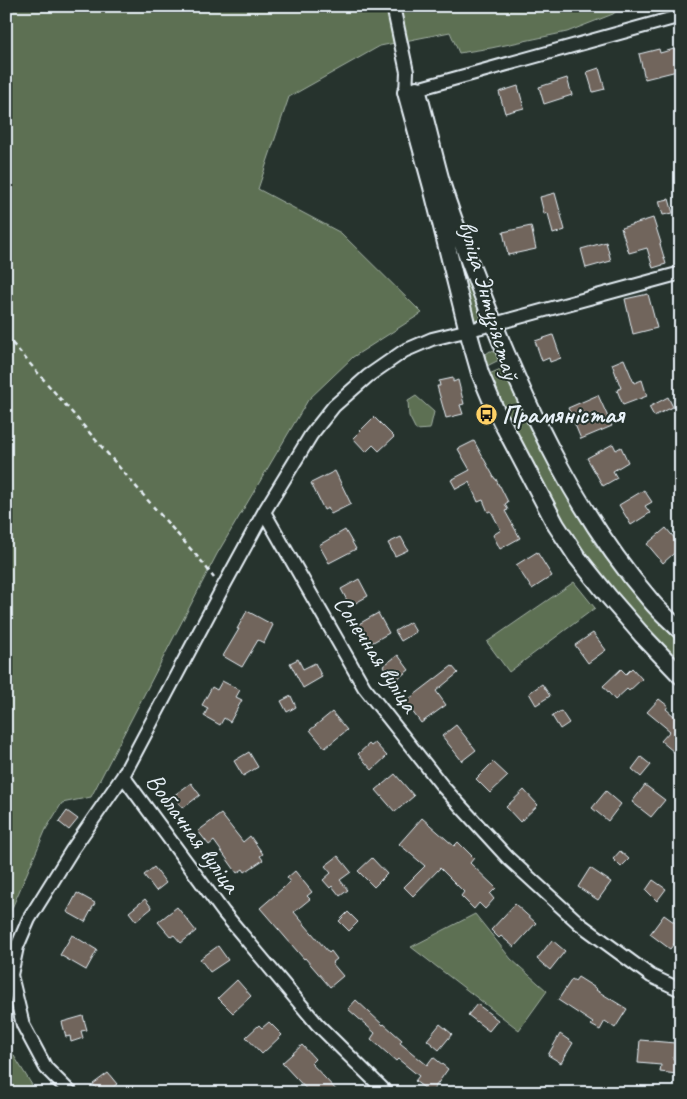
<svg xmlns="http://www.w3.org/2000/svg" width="687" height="1099" viewBox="0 0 687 1099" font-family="Caveat,sans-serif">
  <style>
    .green { fill: #5d7052; stroke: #a2b0a5 }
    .building { fill: #71655c; stroke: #e8f1f8 }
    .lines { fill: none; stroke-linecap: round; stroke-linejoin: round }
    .minor-casing { stroke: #e8f1f8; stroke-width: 16 }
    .tertiary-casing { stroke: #e8f1f8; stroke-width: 20 }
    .path { stroke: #e8f1f8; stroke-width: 2.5; stroke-dasharray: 5 4; stroke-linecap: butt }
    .minor { stroke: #26332d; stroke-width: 12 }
    .tertiary { stroke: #26332d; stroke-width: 16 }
    .labels { text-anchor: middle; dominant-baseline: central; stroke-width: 4; stroke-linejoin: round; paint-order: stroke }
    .street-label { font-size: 25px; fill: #e8f1f8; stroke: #26332d }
    .poi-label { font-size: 25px; font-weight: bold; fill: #e8f1f8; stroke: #26332d; text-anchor: start }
  </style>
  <rect width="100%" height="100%" fill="#26332d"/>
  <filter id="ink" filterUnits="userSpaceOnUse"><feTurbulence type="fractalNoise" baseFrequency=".02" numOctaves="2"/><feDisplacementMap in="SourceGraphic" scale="10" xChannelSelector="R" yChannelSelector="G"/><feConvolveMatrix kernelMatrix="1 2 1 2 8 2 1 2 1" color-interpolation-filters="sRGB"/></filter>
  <g filter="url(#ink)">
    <path class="green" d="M 6,6 L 623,6 L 613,14 L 567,32 L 491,48 L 459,53 L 450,32 L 380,46 L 289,97 L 258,189 L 341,233 L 422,313 L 353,357 L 308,400 L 217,554 L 91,797 L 62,803 L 46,829 L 6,922 Z
      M 457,254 L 482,312 L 483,316 L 481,322 L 475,323 L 473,320 L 470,312 Z
      M 490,351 C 496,351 498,355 501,359 L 487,366 L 485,359 L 486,354 Z
      M 503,368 L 555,474 L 596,546 L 649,613 L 681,645 L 681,667 L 639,623 L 584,556 L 543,487 L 489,374 Z
      M 416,396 L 434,412 L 430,429 L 416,430 L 409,416 L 408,401 Z
      M 574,582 L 595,608 L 509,672 L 487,642 Z
      M 475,914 L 511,959 L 547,991 L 519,1030 L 411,947 Z
      M 6,1043 L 37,1093 L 6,1093 Z"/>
    <path class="building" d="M 681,47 L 681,70 L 645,79 L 639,54 L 659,49 L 660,53 Z
      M 599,68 L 605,89 L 593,92 L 587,72 Z
      M 567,78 L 572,95 L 544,104 L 539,87 Z
      M 518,86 L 524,108 L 505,113 L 499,92 Z
      M 555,193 L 565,230 L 553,234 L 548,213 L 544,214 L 540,197 Z
      M 669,199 L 673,213 L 663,215 L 659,201 Z
      M 653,218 L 661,243 L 660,244 L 666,264 L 653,268 L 647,248 L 629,253 L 621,228 Z
      M 531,226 L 536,249 L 508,255 L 503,232 Z
      M 606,242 L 611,261 L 586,268 L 581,249 Z
      M 648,294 L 657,328 L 633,334 L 625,299 Z
      M 553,335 L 561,358 L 550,362 L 549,358 L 542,361 L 535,341 Z
      M 624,359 L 634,383 L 642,380 L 647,396 L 623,405 L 617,390 L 621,388 L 612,364 Z
      M 453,378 L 453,382 L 458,380 L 464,404 L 460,405 L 463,414 L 446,418 L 437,386 L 440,386 L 439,381 Z
      M 598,395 L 612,426 L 581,439 L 568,408 Z
      M 668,397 L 673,407 L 654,416 L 649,407 Z
      M 374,417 L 394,437 L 379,451 L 373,445 L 366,452 L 353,438 Z
      M 474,441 L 495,479 L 496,479 L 499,486 L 500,486 L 508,502 L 505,504 L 508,510 L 505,511 L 520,538 L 500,549 L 493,535 L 501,530 L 491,511 L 488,512 L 483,500 L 478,502 L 469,482 L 456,489 L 451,480 L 470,470 L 458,449 Z
      M 613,444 L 616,450 L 621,447 L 628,462 L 613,471 L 617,478 L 603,486 L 587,458 Z
      M 335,471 L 351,504 L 331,514 L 328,508 L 324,510 L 311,483 Z
      M 644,490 L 652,502 L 645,506 L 650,513 L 631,525 L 619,505 Z
      M 666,528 L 681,546 L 681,547 L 663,563 L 647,544 Z
      M 345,530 L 356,549 L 329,563 L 319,545 Z
      M 401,537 L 408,550 L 395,556 L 388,543 Z
      M 537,552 L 552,576 L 532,589 L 516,565 Z
      M 359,579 L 368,596 L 350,606 L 341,589 Z
      M 247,611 L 273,625 L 264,643 L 258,640 L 242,667 L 223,656 L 239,629 L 237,629 Z
      M 378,613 L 389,633 L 368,645 L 357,625 Z
      M 410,622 L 416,632 L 401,641 L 395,631 Z
      M 593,633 L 606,650 L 588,663 L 575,645 Z
      M 398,655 L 409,670 L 394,681 L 383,666 Z
      M 298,659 L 303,669 L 315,663 L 322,677 L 303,688 L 290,663 Z
      M 452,666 L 458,673 L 436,691 L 446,705 L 421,723 L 405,702 Z
      M 632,668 L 642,679 L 629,691 L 627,689 L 615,700 L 603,686 L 621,669 L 626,674 Z
      M 222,681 L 240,690 L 236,697 L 242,700 L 230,722 L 224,718 L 220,725 L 204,716 L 208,708 L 202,705 L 212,687 L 217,690 Z
      M 542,684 L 550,696 L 536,705 L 529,693 Z
      M 291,696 L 296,707 L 287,712 L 281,701 Z
      M 659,699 L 668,706 L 666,709 L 681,722 L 681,758 L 661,741 L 670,731 L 647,712 Z
      M 561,711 L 569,723 L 560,729 L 552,716 Z
      M 332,712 L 347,730 L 325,748 L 310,730 Z
      M 456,725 L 476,750 L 462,761 L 442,736 Z
      M 375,743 L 387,756 L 372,770 L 358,754 L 369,744 L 371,746 Z
      M 249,752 L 258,767 L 243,776 L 234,761 Z
      M 641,757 L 651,765 L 641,777 L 632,769 Z
      M 493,762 L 508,776 L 490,793 L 476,779 Z
      M 395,774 L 414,796 L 395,812 L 376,790 Z
      M 191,783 L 200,795 L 183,808 L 173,796 Z
      M 645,785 L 665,800 L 651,817 L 632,802 Z
      M 524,790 L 538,805 L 520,822 L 506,807 Z
      M 606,791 L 621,804 L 608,821 L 592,808 Z
      M 67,811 L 78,819 L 69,830 L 59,822 Z
      M 221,814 L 243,842 L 250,836 L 263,854 L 260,856 L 263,860 L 245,872 L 243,869 L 237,873 L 214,841 L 209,845 L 198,831 Z
      M 422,818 L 454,846 L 458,842 L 474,858 L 470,863 L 496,888 L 490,894 L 494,899 L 485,909 L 479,903 L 474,909 L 461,896 L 464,892 L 440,868 L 413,896 L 404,887 L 425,866 L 399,844 Z
      M 620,851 L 629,859 L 621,867 L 613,859 Z
      M 338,856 L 351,872 L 340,880 L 348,890 L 340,896 L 332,886 L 330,888 L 323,880 L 331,873 L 325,866 Z
      M 372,858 L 387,874 L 374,887 L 358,871 Z
      M 154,867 L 166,883 L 156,891 L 144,875 Z
      M 590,868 L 611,882 L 598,900 L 578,887 Z
      M 295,871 L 312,892 L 307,896 L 310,899 L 294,912 L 329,953 L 331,951 L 337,959 L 332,963 L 343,976 L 330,987 L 305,958 L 304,959 L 260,908 L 290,882 L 287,878 Z
      M 653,880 L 666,889 L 657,901 L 646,890 Z
      M 77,893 L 95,903 L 85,922 L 67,912 Z
      M 145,899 L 152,908 L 136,921 L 129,912 Z
      M 515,904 L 536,923 L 514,947 L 501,936 L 499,938 L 491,930 Z
      M 177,907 L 196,931 L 181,943 L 174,935 L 171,937 L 158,922 Z
      M 348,912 L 358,922 L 349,931 L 339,921 Z
      M 664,915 L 681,927 L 681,935 L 670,949 L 650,934 Z
      M 72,935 L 97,950 L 86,970 L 60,955 Z
      M 552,940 L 565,951 L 550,970 L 537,959 Z
      M 218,946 L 228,960 L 210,972 L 200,959 Z
      M 578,977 L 597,989 L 596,990 L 627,1009 L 615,1028 L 605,1021 L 600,1030 L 591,1025 L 593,1023 L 558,1000 L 572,979 L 575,981 Z
      M 237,980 L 251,996 L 233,1013 L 218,998 Z
      M 356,1000 L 383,1025 L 384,1024 L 402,1040 L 400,1043 L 427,1065 L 433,1057 L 448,1069 L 431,1093 L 415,1081 L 419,1076 L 398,1059 L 396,1061 L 371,1039 L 375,1033 L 348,1009 Z
      M 477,1004 L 498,1020 L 489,1031 L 468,1015 Z
      M 83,1016 L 87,1030 L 81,1031 L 83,1038 L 71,1042 L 70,1036 L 66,1037 L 62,1022 Z
      M 269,1022 L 282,1035 L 262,1054 L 246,1037 L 259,1025 L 262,1028 Z
      M 440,1024 L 452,1034 L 439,1050 L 427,1040 Z
      M 560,1034 L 573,1043 L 561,1063 L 548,1055 Z
      M 640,1040 L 675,1043 L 673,1059 L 678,1060 L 677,1074 L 660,1072 L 661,1065 L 638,1063 Z
      M 302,1045 L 315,1059 L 311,1063 L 339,1093 L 310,1093 L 282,1063 Z
      M 108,1073 L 117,1084 L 106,1093 L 100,1093 L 93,1084 Z"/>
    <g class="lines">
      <defs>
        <path id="minor" d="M 393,6 L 407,72 L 406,92 L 417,89 L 681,16
          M 264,512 L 364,687 L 444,788 L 508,858 L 580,924 L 651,976 L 681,990
          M 123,776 L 224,913 L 317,1024 L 387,1093
          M 71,1093 L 46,1068 L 23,1025 L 11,975 L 17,947 L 29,919 L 72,850 L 123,776 L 222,589 L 264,512 L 311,435 L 334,406 L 368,376 L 404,351 L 432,339 L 494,324 L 681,273"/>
        <path id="tertiary" d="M 417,89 C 426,121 433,153 442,185 C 455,227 472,268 488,309 C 529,413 578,516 651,601 C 660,612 671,621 681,631
          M 406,92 L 432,187 L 468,331 L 480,373 L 495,409 L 556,525 L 577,557 L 609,597 L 642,635 L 681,676"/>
      </defs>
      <use href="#minor" class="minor-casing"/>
      <use href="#tertiary" class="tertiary-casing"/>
      <path class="path" d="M 6,336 L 151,504 L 203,563 L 214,578"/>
      <use href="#minor" class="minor"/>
      <use href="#tertiary" class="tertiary"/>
    </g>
  </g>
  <defs>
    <symbol id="bus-disc" viewBox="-11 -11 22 22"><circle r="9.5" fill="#ffd166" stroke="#26332d"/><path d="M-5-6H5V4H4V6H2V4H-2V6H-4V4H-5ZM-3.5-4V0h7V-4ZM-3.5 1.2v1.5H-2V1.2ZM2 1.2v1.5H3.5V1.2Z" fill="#111"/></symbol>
  </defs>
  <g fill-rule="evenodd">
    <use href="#bus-disc" x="474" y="402" width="25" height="25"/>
  </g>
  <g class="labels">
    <g class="street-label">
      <text transform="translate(489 300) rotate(74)">вуліца Энтузіястаў</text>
      <text transform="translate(376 654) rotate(57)">Сонечная вуліца</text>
      <text transform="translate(193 833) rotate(54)">Воблачная вуліца</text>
    </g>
    <g class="poi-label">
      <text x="502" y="415">Прамяністая</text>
    </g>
  </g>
  <rect width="687" height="1099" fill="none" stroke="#26332d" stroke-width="25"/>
  <rect x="12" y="12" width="662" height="1074" fill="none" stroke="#e8f1f8" stroke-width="2" filter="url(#ink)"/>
</svg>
